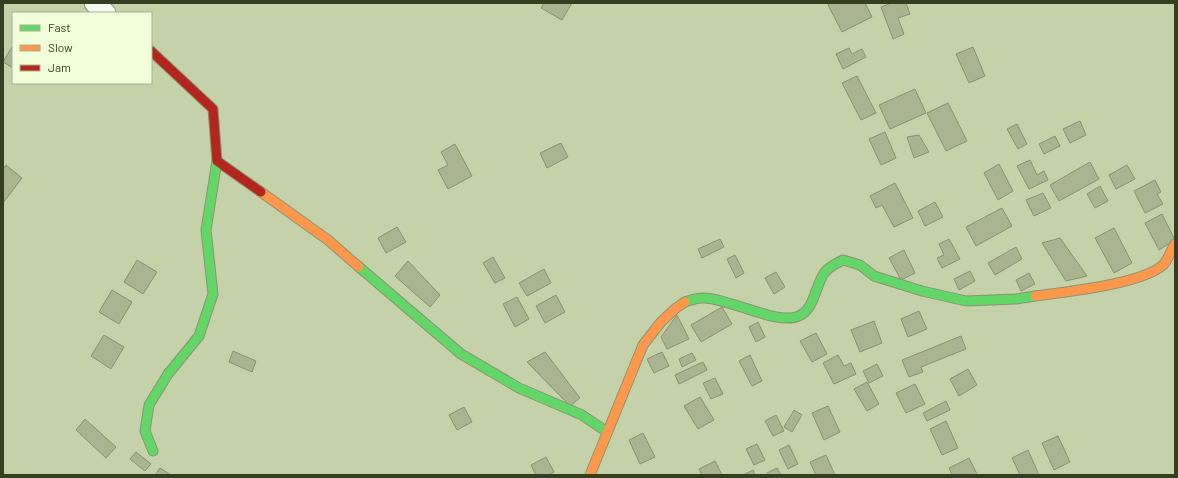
<svg xmlns="http://www.w3.org/2000/svg" width="1178" height="478" viewBox="0 0 1178 478" font-family="Barlow,sans-serif">
  <style>
    .building { fill: #aab490; stroke: #889171 }
    .lines { fill: none; stroke-linecap: round; stroke-linejoin: round }
    .street-casing { stroke: #8b9374; stroke-width: 21 }
    .fast-casing { stroke: #8b9374; stroke-width: 11 }
    .slow-casing { stroke: #8b9374; stroke-width: 11 }
    .jam-casing { stroke: #8b9374; stroke-width: 11 }
    .street { stroke: #f6f8f2; stroke-width: 19 }
    .fast { stroke: #63d668; stroke-width: 9 }
    .slow { stroke: #ff974d; stroke-width: 9 }
    .jam { stroke: #b3261e; stroke-width: 9 }
  </style>
  <rect width="100%" height="100%" fill="#c5d1a9"/>
  <path class="building" d="M 544,3 L 572,3 L 562,20 L 541,8 Z
    M 831,3 L 865,3 L 872,17 L 842,32 L 828,5 Z
    M 891,3 L 906,3 L 910,14 L 898,18 L 904,34 L 893,39 L 881,7 Z
    M 13,45 L 13,68 L 3,62 Z
    M 973,47 L 985,76 L 969,83 L 956,54 Z
    M 849,48 L 852,54 L 862,49 L 866,57 L 843,69 L 836,54 Z
    M 857,76 L 876,113 L 861,120 L 842,83 Z
    M 915,89 L 926,113 L 890,129 L 879,105 Z
    M 948,103 L 967,141 L 946,151 L 927,113 Z
    M 1080,121 L 1086,135 L 1070,143 L 1063,129 Z
    M 1017,124 L 1027,144 L 1018,149 L 1007,129 Z
    M 885,132 L 896,158 L 881,165 L 869,139 Z
    M 919,135 L 929,152 L 914,158 L 907,137 Z
    M 1055,136 L 1060,146 L 1044,154 L 1039,144 Z
    M 561,143 L 568,157 L 547,168 L 540,153 Z
    M 455,144 L 472,176 L 448,189 L 438,170 L 448,165 L 441,152 Z
    M 1030,160 L 1037,175 L 1044,171 L 1048,180 L 1029,189 L 1017,166 Z
    M 1090,162 L 1099,179 L 1059,201 L 1050,185 Z
    M 999,164 L 1013,191 L 998,200 L 984,173 Z
    M 6,165 L 22,178 L 3,203 L 3,169 Z
    M 1127,165 L 1135,179 L 1116,189 L 1109,175 Z
    M 1155,180 L 1161,192 L 1157,194 L 1163,204 L 1145,213 L 1134,191 Z
    M 895,183 L 913,218 L 894,227 L 882,205 L 876,208 L 870,196 Z
    M 1100,186 L 1108,201 L 1095,208 L 1087,194 Z
    M 1043,193 L 1051,208 L 1034,216 L 1026,200 Z
    M 935,202 L 943,217 L 925,226 L 918,211 Z
    M 1002,208 L 1012,226 L 976,246 L 966,227 Z
    M 1162,214 L 1175,240 L 1159,250 L 1145,223 Z
    M 397,227 L 406,242 L 386,253 L 378,238 Z
    M 1114,228 L 1132,263 L 1114,273 L 1095,238 Z
    M 1060,238 L 1087,276 L 1066,281 L 1042,243 Z
    M 720,239 L 724,247 L 702,258 L 698,249 Z
    M 949,239 L 960,259 L 942,268 L 937,258 L 944,255 L 939,244 Z
    M 1016,247 L 1022,259 L 995,275 L 988,263 Z
    M 904,250 L 915,273 L 901,280 L 889,258 Z
    M 735,255 L 744,273 L 736,278 L 727,259 Z
    M 493,257 L 505,278 L 495,283 L 483,263 Z
    M 137,260 L 157,272 L 143,294 L 124,282 Z
    M 408,261 L 440,295 L 430,307 L 395,276 Z
    M 544,269 L 551,283 L 527,296 L 519,283 Z
    M 970,271 L 975,281 L 959,290 L 954,279 Z
    M 776,272 L 785,287 L 774,294 L 765,278 Z
    M 1029,273 L 1035,284 L 1021,291 L 1016,280 Z
    M 112,290 L 132,302 L 119,324 L 99,312 Z
    M 556,295 L 565,312 L 545,323 L 536,306 Z
    M 517,297 L 529,319 L 515,327 L 503,304 Z
    M 722,307 L 732,324 L 701,342 L 691,325 Z
    M 919,311 L 927,329 L 908,337 L 901,319 Z
    M 677,315 L 689,339 L 667,349 L 661,337 Z
    M 874,321 L 882,343 L 860,352 L 851,330 Z
    M 758,322 L 765,337 L 756,342 L 749,327 Z
    M 816,333 L 827,354 L 812,362 L 800,341 Z
    M 104,335 L 124,347 L 111,369 L 91,356 Z
    M 961,336 L 966,349 L 921,367 L 923,372 L 909,377 L 902,360 Z
    M 233,351 L 256,361 L 252,372 L 229,362 Z
    M 545,352 L 580,398 L 570,406 L 527,362 Z
    M 662,352 L 669,366 L 654,373 L 647,359 Z
    M 692,353 L 696,360 L 682,367 L 679,359 Z
    M 750,355 L 762,381 L 752,386 L 739,361 Z
    M 838,355 L 844,366 L 851,363 L 856,374 L 834,384 L 823,363 Z
    M 703,362 L 707,370 L 679,384 L 675,375 Z
    M 877,364 L 883,376 L 869,383 L 863,371 Z
    M 968,369 L 977,385 L 959,396 L 950,379 Z
    M 715,378 L 723,394 L 711,399 L 703,383 Z
    M 867,382 L 879,404 L 867,411 L 854,389 Z
    M 915,384 L 925,404 L 906,413 L 896,393 Z
    M 700,397 L 714,420 L 698,429 L 684,406 Z
    M 946,401 L 950,410 L 927,421 L 923,413 Z
    M 828,406 L 840,432 L 824,440 L 812,413 Z
    M 464,407 L 472,422 L 457,430 L 449,415 Z
    M 794,410 L 802,415 L 792,432 L 784,427 Z
    M 776,415 L 784,431 L 773,436 L 765,421 Z
    M 85,419 L 116,447 L 106,458 L 76,430 Z
    M 946,421 L 958,448 L 942,455 L 930,429 Z
    M 643,433 L 655,457 L 640,464 L 629,440 Z
    M 1058,436 L 1070,462 L 1054,470 L 1042,443 Z
    M 757,444 L 765,460 L 754,465 L 746,449 Z
    M 789,445 L 798,464 L 788,469 L 779,450 Z
    M 1028,450 L 1039,475 L 1020,475 L 1012,458 Z
    M 136,452 L 151,464 L 145,471 L 130,459 Z
    M 826,455 L 835,475 L 816,475 L 810,462 Z
    M 546,457 L 554,472 L 548,475 L 536,475 L 531,465 Z
    M 969,458 L 977,474 L 975,475 L 952,475 L 949,468 Z
    M 715,461 L 722,475 L 702,475 L 699,469 Z
    M 160,468 L 171,475 L 155,475 Z
    M 777,468 L 781,475 L 767,475 L 767,473 Z
    M 753,470 L 755,475 L 743,475 Z"/>
  <g class="lines">
    <defs>
      <path id="street" d="M 94,3 L 106,13"/>
      <path id="fast" d="M 359,267 L 461,354 L 519,388 L 582,415 L 607,432
        M 685,302 C 691,300 696,298 702,298 C 727,297 777,326 799,316 C 815,309 815,285 825,272 C 830,266 837,263 843,260 L 860,265 L 874,276 L 922,291 L 966,301 L 1016,299 L 1035,296
        M 153,451 L 145,431 L 149,405 L 168,374 L 199,336 L 213,294 L 206,230 L 217,161"/>
      <path id="slow" d="M 261,192 L 328,240 L 359,267
        M 1035,296 C 1065,292 1142,284 1163,265 C 1168,260 1171,250 1175,244
        M 590,475 L 643,345 L 661,322 L 676,308 L 685,302"/>
      <path id="jam" d="M 151,51 L 213,109 L 217,161 L 261,192"/>
    </defs>
    <use href="#street" class="street-casing"/>
    <use href="#fast" class="fast-casing"/>
    <use href="#slow" class="slow-casing"/>
    <use href="#jam" class="jam-casing"/>
    <use href="#street" class="street"/>
    <use href="#fast" class="fast"/>
    <use href="#slow" class="slow"/>
    <use href="#jam" class="jam"/>
  </g>
  <rect width="1178" height="478" fill="none" stroke="#363e21" stroke-width="8"/>
  <rect x="12" y="12" width="140" height="72" fill="#f2fdd9" stroke="#a7b18f"/>
  <rect x="20" y="25" width="20" height="6" fill="#63d668" stroke="#a7b18f"/>
  <text x="48" y="32" font-size="12" fill="#363e21">Fast</text>
  <rect x="20" y="45" width="20" height="6" fill="#ff974d" stroke="#a7b18f"/>
  <text x="48" y="52" font-size="12" fill="#363e21">Slow</text>
  <rect x="20" y="65" width="20" height="6" fill="#b3261e" stroke="#a7b18f"/>
  <text x="48" y="72" font-size="12" fill="#363e21">Jam</text>
</svg>
